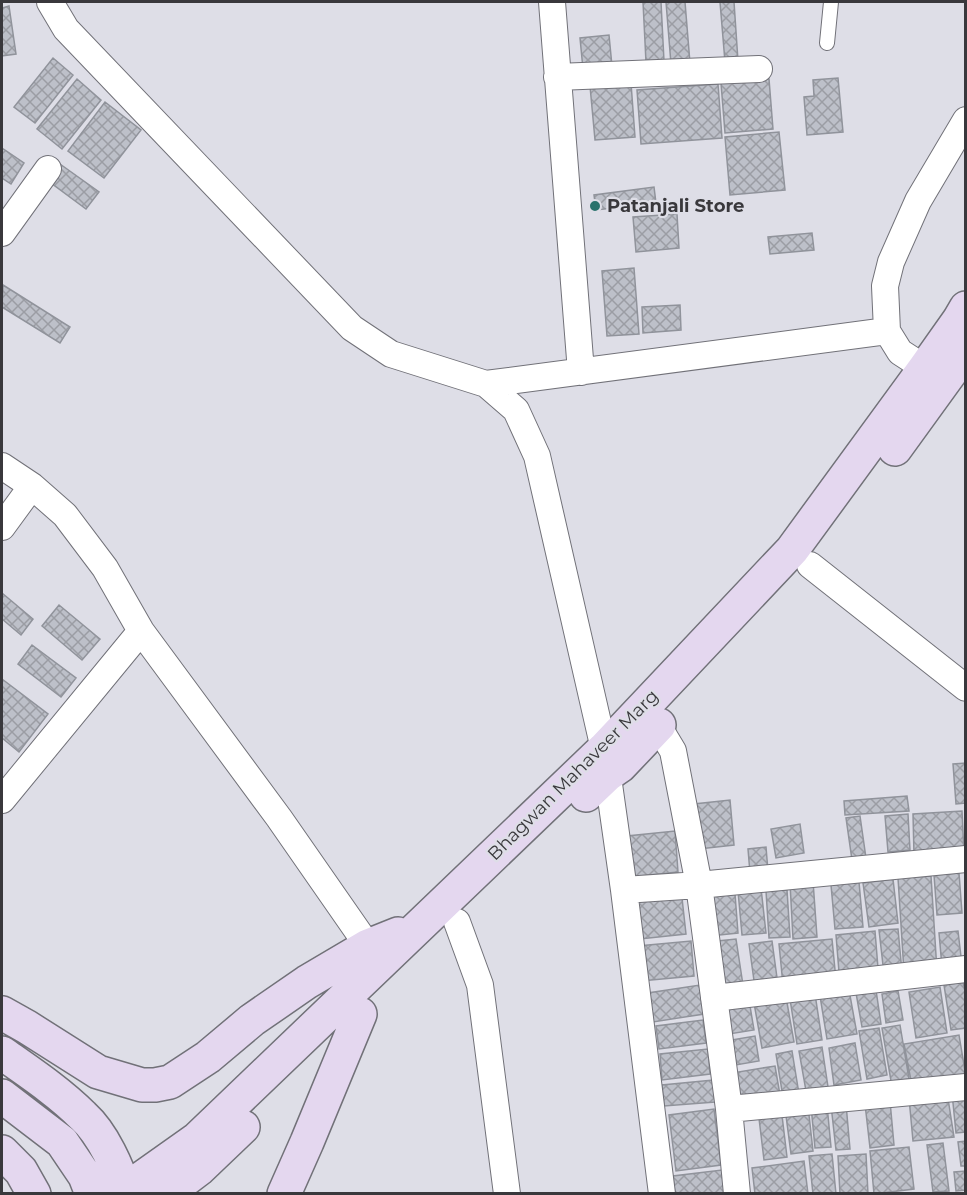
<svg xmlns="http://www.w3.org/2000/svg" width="967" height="1195" viewBox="0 0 967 1195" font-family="Montserrat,sans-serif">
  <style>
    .building { fill: url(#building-cross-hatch); stroke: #90939b; stroke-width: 1.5 }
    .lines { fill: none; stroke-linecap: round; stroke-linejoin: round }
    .lane-casing { stroke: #717178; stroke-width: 16 }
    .street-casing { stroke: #717178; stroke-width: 28 }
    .secondary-casing { stroke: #717178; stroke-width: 36 }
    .lane { stroke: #fff; stroke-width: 14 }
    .street { stroke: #fff; stroke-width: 26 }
    .secondary { stroke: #e4d7ef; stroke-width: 33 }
    .poi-dot { fill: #29726c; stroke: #dedee7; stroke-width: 2 }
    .labels { text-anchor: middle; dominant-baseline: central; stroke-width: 4.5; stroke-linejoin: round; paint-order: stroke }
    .poi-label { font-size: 18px; font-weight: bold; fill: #39383c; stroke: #dedee7; text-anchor: start }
    .street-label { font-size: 18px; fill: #39383c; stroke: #dedee7 }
  </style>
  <defs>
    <pattern id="building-cross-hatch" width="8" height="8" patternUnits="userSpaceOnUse" patternTransform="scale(1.5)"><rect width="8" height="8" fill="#bdc0c9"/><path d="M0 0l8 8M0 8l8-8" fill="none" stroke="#9b9da4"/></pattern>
  </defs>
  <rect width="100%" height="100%" fill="#dedee7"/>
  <path class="building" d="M 643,2 L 661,2 L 664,61 L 646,62 Z
    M 666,2 L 685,2 L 690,63 L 671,64 Z
    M 720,2 L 734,2 L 738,61 L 725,62 Z
    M 9,6 L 16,54 L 2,56 L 2,8 Z
    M 609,35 L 612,66 L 583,69 L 580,38 Z
    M 53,58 L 73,75 L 35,123 L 14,107 Z
    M 838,78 L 843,132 L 807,135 L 804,97 L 814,96 L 813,80 Z
    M 77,79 L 101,100 L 62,149 L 37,129 Z
    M 769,79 L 773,129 L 725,133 L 721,83 Z
    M 631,83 L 635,137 L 595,140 L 590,86 Z
    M 718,84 L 722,138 L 641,144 L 637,90 Z
    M 105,102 L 141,130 L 104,178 L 68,151 Z
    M 779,132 L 785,190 L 730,195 L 725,137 Z
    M 2,148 L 24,163 L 11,184 L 2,178 Z
    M 60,164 L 99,192 L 86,209 L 47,180 Z
    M 654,187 L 656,203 L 596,210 L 594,195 Z
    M 677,214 L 679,248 L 636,252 L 633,217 Z
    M 812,233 L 814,250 L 770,254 L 768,237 Z
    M 634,268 L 639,334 L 607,336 L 602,271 Z
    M 3,285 L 70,327 L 60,343 L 2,307 Z
    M 680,305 L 681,330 L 643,333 L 642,307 Z
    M 2,593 L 33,619 L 21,635 L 2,619 Z
    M 59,605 L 100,639 L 82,660 L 42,626 Z
    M 32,645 L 76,678 L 61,697 L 18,664 Z
    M 2,679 L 48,714 L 19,752 L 2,738 Z
    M 966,763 L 966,803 L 956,804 L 953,764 Z
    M 907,796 L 909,811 L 845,815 L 844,801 Z
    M 730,800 L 734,845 L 699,849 L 694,804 Z
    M 962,811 L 964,853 L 914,855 L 913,814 Z
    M 908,814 L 910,850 L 888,852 L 885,816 Z
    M 860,816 L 866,858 L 852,860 L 846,818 Z
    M 800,824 L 804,853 L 776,858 L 771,829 Z
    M 675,831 L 678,872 L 630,877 L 627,836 Z
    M 766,847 L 768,871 L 750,873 L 748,849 Z
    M 959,873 L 962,913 L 937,915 L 934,875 Z
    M 931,876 L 937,971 L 904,972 L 898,878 Z
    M 893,879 L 898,923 L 869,927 L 863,883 Z
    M 813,881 L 817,937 L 793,939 L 790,883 Z
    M 859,882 L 863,927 L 835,929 L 831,885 Z
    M 761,888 L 766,933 L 742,935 L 738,891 Z
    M 681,889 L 686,934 L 640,939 L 635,895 Z
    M 787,890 L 790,937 L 769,938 L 766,891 Z
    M 735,894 L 738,933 L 710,936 L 706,897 Z
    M 898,929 L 902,972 L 884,974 L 879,930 Z
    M 875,931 L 878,968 L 839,972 L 836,935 Z
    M 958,931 L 962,965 L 942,967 L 939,933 Z
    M 736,939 L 743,985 L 715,989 L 708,942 Z
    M 832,939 L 836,980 L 783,985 L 779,944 Z
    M 691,941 L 694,976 L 641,981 L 638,946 Z
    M 772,941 L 778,985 L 755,988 L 749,944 Z
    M 963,982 L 966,996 L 966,1028 L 951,1030 L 944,985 Z
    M 700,985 L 704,1014 L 653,1022 L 648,993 Z
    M 940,987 L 947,1033 L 916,1038 L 909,992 Z
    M 849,990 L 857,1034 L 827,1039 L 820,996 Z
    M 876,990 L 881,1024 L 862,1027 L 856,993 Z
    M 898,991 L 903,1020 L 886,1023 L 882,994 Z
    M 815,994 L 822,1040 L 797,1044 L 790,999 Z
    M 786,997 L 794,1042 L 762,1048 L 754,1003 Z
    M 749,1000 L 754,1030 L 723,1035 L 718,1005 Z
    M 703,1020 L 706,1043 L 659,1049 L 656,1026 Z
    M 900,1025 L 909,1079 L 891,1081 L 882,1028 Z
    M 879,1028 L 887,1075 L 867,1079 L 859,1031 Z
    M 959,1035 L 966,1077 L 912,1086 L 904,1044 Z
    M 755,1036 L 759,1061 L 730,1066 L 725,1041 Z
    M 855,1043 L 861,1080 L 834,1085 L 829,1048 Z
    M 822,1047 L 828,1087 L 806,1091 L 799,1051 Z
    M 708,1049 L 710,1074 L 662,1080 L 660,1054 Z
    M 792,1051 L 799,1094 L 783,1097 L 776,1054 Z
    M 775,1066 L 780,1095 L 737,1103 L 732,1073 Z
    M 713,1080 L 715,1102 L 664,1106 L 662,1085 Z
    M 966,1091 L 966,1132 L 956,1133 L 952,1093 Z
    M 947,1092 L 954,1137 L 913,1141 L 909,1098 Z
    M 890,1101 L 894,1145 L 870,1148 L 865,1104 Z
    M 846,1104 L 850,1149 L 836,1150 L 831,1105 Z
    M 827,1105 L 831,1147 L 815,1148 L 811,1106 Z
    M 808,1106 L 813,1151 L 791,1154 L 785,1108 Z
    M 781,1107 L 787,1157 L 764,1160 L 758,1110 Z
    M 714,1109 L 721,1165 L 676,1171 L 669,1115 Z
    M 966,1141 L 966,1166 L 961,1166 L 958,1142 Z
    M 943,1143 L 949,1191 L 933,1192 L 927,1145 Z
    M 909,1147 L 914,1189 L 874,1194 L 870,1151 Z
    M 832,1154 L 836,1194 L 813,1194 L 809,1156 Z
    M 866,1154 L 868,1194 L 840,1194 L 838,1156 Z
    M 804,1161 L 808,1194 L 755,1194 L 752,1168 Z
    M 722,1170 L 725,1194 L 675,1194 L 673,1176 Z
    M 966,1171 L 966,1190 L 956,1191 L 954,1172 Z"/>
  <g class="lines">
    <defs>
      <path id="lane" d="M 827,43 L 831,2"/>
      <path id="street" d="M 50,2 L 66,29 L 352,328 L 391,354 L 486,384 L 516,410 L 537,456 L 604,749 L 624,890 L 662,1194
        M 552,2 L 581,372
        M 557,77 L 759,69
        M 2,233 L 48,169
        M 940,378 L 900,352 L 887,331 L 885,286 L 891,262 L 918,201 L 966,120
        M 486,384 L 887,331
        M 2,466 L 32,486 L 65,515 L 105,568 L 141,631 L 279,818 L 368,946
        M 2,527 L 32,486
        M 810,565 L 966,688
        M 658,726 L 673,751 L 699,885 L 729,1109 L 737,1194
        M 2,800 L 141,631
        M 624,890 L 699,885 L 966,859
        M 457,922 L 480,985 L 507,1194
        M 714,998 L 966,969
        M 729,1109 L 966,1087"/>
      <path id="secondary" d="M 895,449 L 966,351
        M 586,795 L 607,775 L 620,766 L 659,725
        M 2,1013 L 27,1027 L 98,1072 L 142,1085 L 155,1085 L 170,1082 L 208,1057 L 252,1020 L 307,982 L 368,946 L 398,934
        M 2,1053 C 29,1072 59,1092 83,1116 C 103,1134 118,1168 126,1194
        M 2,1096 L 62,1142 L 85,1176 L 92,1194
        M 2,1152 L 21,1171 L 34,1194
        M 118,1194 L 125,1190 L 197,1139 L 604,749 L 792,550 L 925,368 L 959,320 L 966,308
        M 166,1194 L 199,1169 L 243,1127
        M 284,1194 L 307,1142 L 360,1014"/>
    </defs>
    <use href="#lane" class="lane-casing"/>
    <use href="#street" class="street-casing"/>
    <use href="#secondary" class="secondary-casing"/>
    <use href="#lane" class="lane"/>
    <use href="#street" class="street"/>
    <use href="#secondary" class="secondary"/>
  </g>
  <circle class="poi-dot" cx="595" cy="206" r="6"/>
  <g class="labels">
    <g class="poi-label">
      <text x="607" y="206">Patanjali Store</text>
    </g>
    <g class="street-label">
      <text transform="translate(573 775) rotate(-45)">Bhagwan Mahaveer Marg</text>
    </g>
  </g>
  <rect width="967" height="1195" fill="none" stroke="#39383c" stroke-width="6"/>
</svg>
